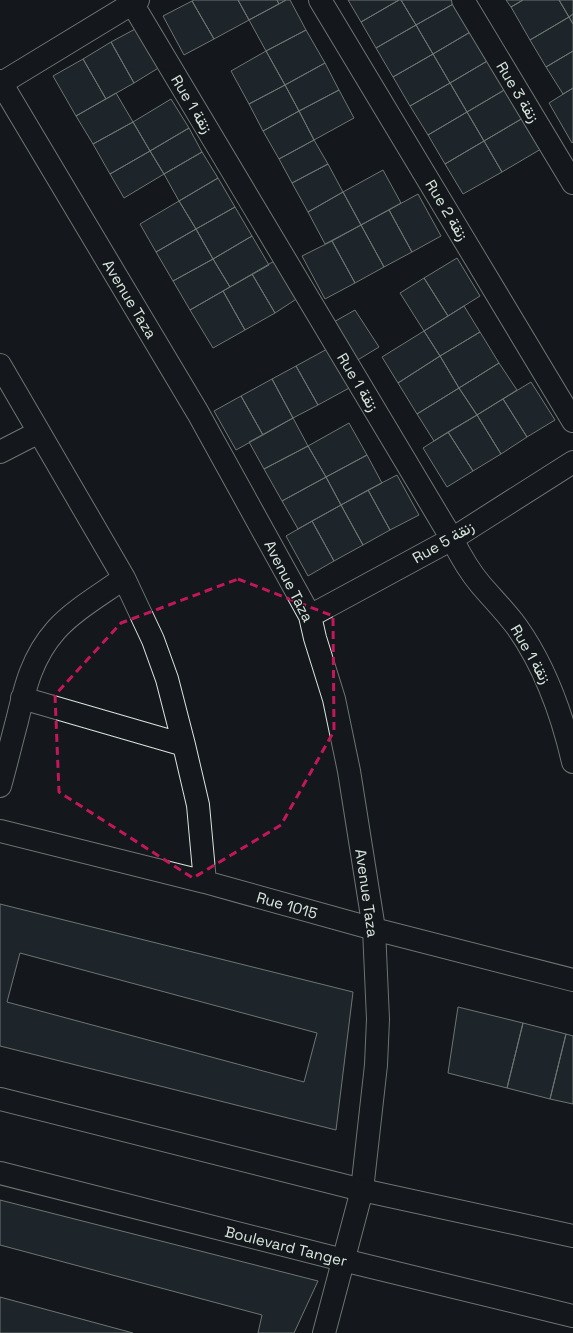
<svg xmlns="http://www.w3.org/2000/svg" width="573" height="1333" viewBox="0 0 573 1333" font-family="'Space Grotesk',Vazirmatn,sans-serif">
  <style>
    .building { fill: #2c363c; stroke: #d8e6dc; fill-rule: evenodd }
    .lines { fill: none; stroke-linecap: round; stroke-linejoin: round }
    .minor-casing { stroke: #d8e6dc; stroke-width: 24 }
    .tertiary-casing { stroke: #d8e6dc; stroke-width: 24 }
    .minor { stroke: #14181c; stroke-width: 22 }
    .tertiary { stroke: #14181c; stroke-width: 22 }
    .marked { fill: none; stroke: #c2185b; stroke-width: 3; stroke-dasharray: 8 5; stroke-linejoin: round }
    .labels { text-anchor: middle; dominant-baseline: central; stroke-width: 3; stroke-linejoin: round; paint-order: stroke }
    .street-label { font-size: 15px; fill: #d8e6dc; stroke: #14181c }
  </style>
  <rect width="100%" height="100%" fill="#14181c"/>
  <path class="building" d="M 194,0 L 238,0 L 249,20 L 214,39 L 192,1 Z
    M 238,0 L 277,0 L 279,4 L 249,20 Z
    M 277,0 L 286,0 L 279,4 Z
    M 286,0 L 290,0 L 306,30 L 266,51 L 249,20 Z
    M 348,0 L 399,0 L 361,22 Z
    M 399,0 L 401,0 L 416,25 L 376,48 L 361,22 Z
    M 401,0 L 453,0 L 455,3 L 416,25 Z
    M 506,0 L 523,0 L 511,7 Z
    M 523,0 L 559,0 L 569,17 L 530,40 L 511,7 Z
    M 559,0 L 573,0 L 573,14 L 569,17 Z
    M 192,1 L 214,39 L 184,55 L 163,16 Z
    M 455,3 L 472,31 L 433,54 L 416,25 Z
    M 573,14 L 573,24 L 569,17 Z
    M 569,17 L 573,24 L 573,51 L 546,67 L 530,40 Z
    M 416,25 L 433,54 L 393,77 L 376,48 Z
    M 137,28 L 160,67 L 134,83 L 111,42 Z
    M 306,30 L 325,63 L 285,85 L 266,51 Z
    M 472,31 L 489,60 L 450,83 L 433,54 Z
    M 111,42 L 134,83 L 106,99 L 83,59 Z
    M 266,51 L 285,85 L 249,104 L 231,71 Z
    M 573,51 L 573,88 L 563,94 L 546,67 Z
    M 433,54 L 450,83 L 410,106 L 393,77 Z
    M 83,59 L 106,99 L 76,116 L 53,76 Z
    M 489,60 L 506,89 L 467,112 L 450,83 Z
    M 325,63 L 339,90 L 299,111 L 285,85 Z
    M 450,83 L 467,112 L 428,135 L 410,106 Z
    M 285,85 L 299,111 L 263,131 L 249,104 Z
    M 573,88 L 573,142 L 572,143 L 549,103 Z
    M 506,89 L 523,118 L 484,141 L 467,112 Z
    M 339,90 L 354,118 L 314,140 L 299,111 Z
    M 116,93 L 133,122 L 93,144 L 76,116 Z
    M 171,99 L 189,128 L 150,151 L 133,122 Z
    M 299,111 L 314,140 L 279,159 L 263,131 Z
    M 467,112 L 484,141 L 445,164 L 428,135 Z
    M 523,118 L 541,149 L 502,172 L 484,141 Z
    M 133,122 L 150,151 L 110,174 L 93,144 Z
    M 189,128 L 202,152 L 164,174 L 150,151 Z
    M 314,140 L 328,164 L 292,183 L 279,159 Z
    M 484,141 L 502,172 L 463,194 L 445,164 Z
    M 150,151 L 164,174 L 124,198 L 110,174 Z
    M 202,152 L 218,178 L 179,201 L 164,174 Z
    M 328,164 L 343,192 L 308,212 L 292,183 Z
    M 383,170 L 401,203 L 361,225 L 343,192 Z
    M 218,178 L 235,207 L 196,229 L 179,201 Z
    M 343,192 L 361,225 L 325,244 L 308,212 Z
    M 418,194 L 441,236 L 412,252 L 389,210 Z
    M 179,201 L 196,229 L 156,252 L 140,224 Z
    M 235,207 L 252,236 L 213,259 L 196,229 Z
    M 389,210 L 412,252 L 384,267 L 361,225 Z
    M 361,225 L 384,267 L 355,283 L 332,241 Z
    M 196,229 L 213,259 L 173,281 L 156,252 Z
    M 252,236 L 269,265 L 230,287 L 213,259 Z
    M 332,241 L 355,283 L 325,299 L 302,256 Z
    M 457,258 L 480,296 L 448,316 L 424,278 Z
    M 213,259 L 230,287 L 190,310 L 173,281 Z
    M 276,260 L 298,298 L 275,313 L 252,274 Z
    M 252,274 L 275,313 L 245,330 L 223,291 Z
    M 424,278 L 448,316 L 424,331 L 400,293 Z
    M 223,291 L 245,330 L 213,348 L 190,310 Z
    M 464,306 L 480,332 L 440,356 L 424,331 Z
    M 355,310 L 379,347 L 356,361 L 332,323 Z
    M 424,331 L 440,356 L 398,383 L 382,357 Z
    M 480,332 L 499,363 L 459,388 L 440,356 Z
    M 329,348 L 351,387 L 318,405 L 296,366 Z
    M 440,356 L 459,388 L 417,414 L 398,383 Z
    M 499,363 L 517,390 L 477,415 L 459,388 Z
    M 296,366 L 318,405 L 293,418 L 272,379 Z
    M 272,379 L 293,418 L 263,435 L 241,396 Z
    M 531,382 L 555,420 L 527,437 L 503,399 Z
    M 459,388 L 477,415 L 434,441 L 417,414 Z
    M 241,396 L 263,435 L 236,450 L 214,411 Z
    M 503,399 L 527,437 L 501,454 L 477,415 Z
    M 477,415 L 501,454 L 473,471 L 448,432 Z
    M 293,418 L 308,446 L 264,469 L 249,442 Z
    M 349,423 L 367,455 L 326,477 L 308,446 Z
    M 448,432 L 473,471 L 447,487 L 423,448 Z
    M 308,446 L 326,477 L 282,501 L 264,469 Z
    M 367,455 L 382,483 L 341,505 L 326,477 Z
    M 397,475 L 419,515 L 390,530 L 368,490 Z
    M 326,477 L 341,505 L 298,529 L 282,501 Z
    M 368,490 L 390,530 L 363,545 L 341,505 Z
    M 341,505 L 363,545 L 334,561 L 312,521 Z
    M 312,521 L 334,561 L 308,576 L 286,536 Z
    M 0,904 L 353,992 L 336,1130 L 0,1046 ZM 20,953 L 317,1033 L 304,1082 L 7,1002 Z
    M 458,1007 L 523,1023 L 507,1088 L 448,1073 Z
    M 523,1023 L 566,1034 L 550,1099 L 507,1088 Z
    M 566,1034 L 573,1036 L 573,1104 L 550,1099 Z
    M 0,1200 L 318,1281 L 294,1333 L 258,1333 L 262,1315 L 0,1245 Z
    M 0,1297 L 133,1333 L 0,1333 Z"/>
  <g class="lines">
    <defs>
      <path id="minor" d="M 320,0 L 573,421
        M 463,0 L 573,183
        M 132,3 L 452,539 C 460,555 469,571 481,585 C 493,599 506,612 517,627 C 546,668 562,714 573,762
        M 0,81 L 198,413 L 310,616 L 315,638 L 334,699 L 349,771 L 374,929 L 378,1019 L 376,1065 L 362,1190 L 324,1333
        M 0,84 L 138,0
        M 0,365 L 124,578 L 153,640 L 167,679 L 184,745 L 198,805 L 205,882
        M 0,452 L 39,432
        M 310,616 L 452,539 L 573,462
        M 22,698 L 184,745
        M 0,786 C 6,765 11,743 17,721 C 25,687 32,657 56,630 C 74,610 102,594 124,578
        M 0,831 L 205,882 L 374,929 L 573,980"/>
      <path id="tertiary" d="M 0,1099 L 362,1190 L 573,1236
        M 0,1173 L 343,1260 L 573,1316"/>
    </defs>
    <use href="#minor" class="minor-casing"/>
    <use href="#tertiary" class="tertiary-casing"/>
    <use href="#minor" class="minor"/>
    <use href="#tertiary" class="tertiary"/>
  </g>
  <path d="M0 0H573V1333H0ZM 238,579 L 333,616 L 334,731 L 281,825 L 193,878 L 59,792 L 55,695 L 121,623 Z" fill="#14181c" fill-opacity=".55" fill-rule="evenodd"/>
  <path class="marked" d="M 238,579 L 333,616 L 334,731 L 281,825 L 193,878 L 59,792 L 55,695 L 121,623 Z"/>
  <g class="labels">
    <g class="street-label">
      <text transform="translate(518 92) rotate(59)">Rue 3 زنقة</text>
      <text transform="translate(192 104) rotate(59)">Rue 1 زنقة</text>
      <text transform="translate(447 210) rotate(59)">Rue 2 زنقة</text>
      <text transform="translate(130 299) rotate(59)">Avenue Taza</text>
      <text transform="translate(358 382) rotate(59)">Rue 1 زنقة</text>
      <text transform="translate(443 542) rotate(-30)">Rue 5 زنقة</text>
      <text transform="translate(289 581) rotate(63)">Avenue Taza</text>
      <text transform="translate(531 654) rotate(60)">Rue 1 زنقة</text>
      <text transform="translate(367 893) rotate(82)">Avenue Taza</text>
      <text transform="translate(287 905) rotate(16)">Rue 1015</text>
      <text transform="translate(286 1246) rotate(14)">Boulevard Tanger</text>
    </g>
  </g>
</svg>
